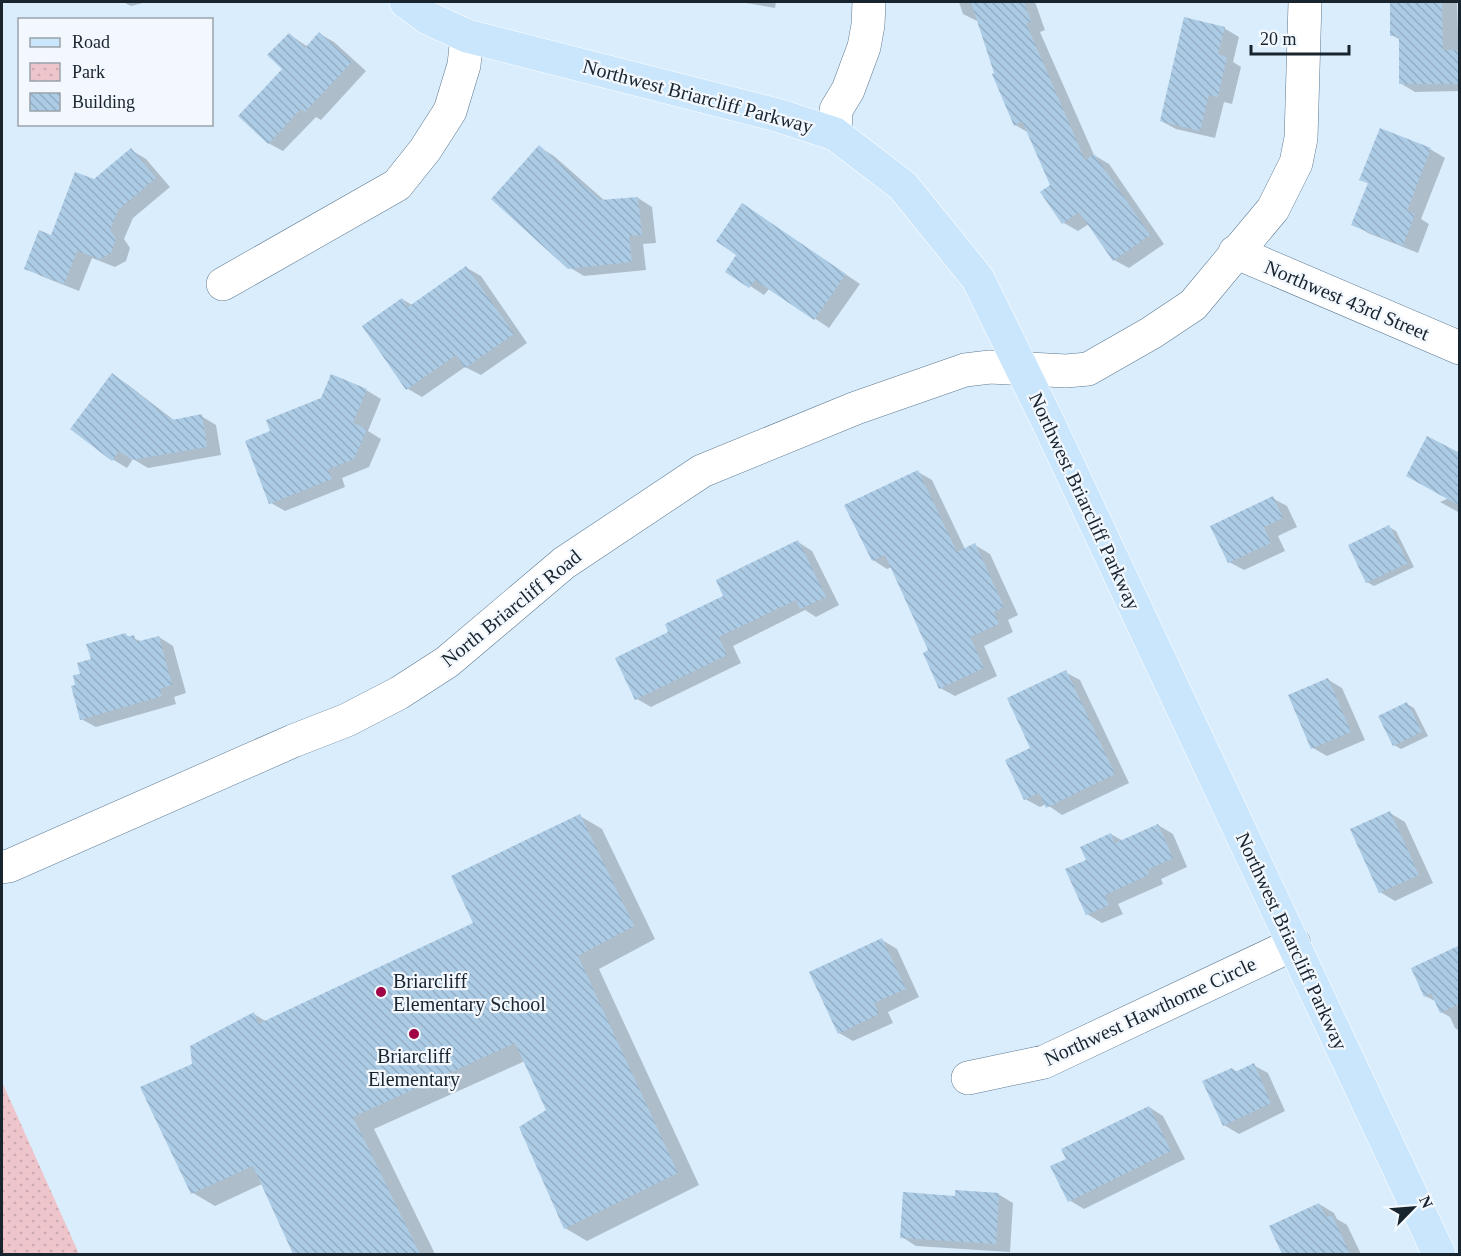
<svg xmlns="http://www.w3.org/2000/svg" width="1461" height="1256" viewBox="0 0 1461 1256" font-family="'Times New Roman',serif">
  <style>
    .park { fill: url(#park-dots) }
    .shadow { fill: #0003 }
    .building { fill: url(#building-back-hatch) }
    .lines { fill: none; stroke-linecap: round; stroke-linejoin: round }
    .minor-casing { stroke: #5c7990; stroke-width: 34 }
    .major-casing { stroke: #fff; stroke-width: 34 }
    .minor { stroke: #fff; stroke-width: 33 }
    .major { stroke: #cae6fc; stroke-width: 33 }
    .poi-dot { fill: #a00444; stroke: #f2f8fe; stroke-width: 2 }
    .labels { text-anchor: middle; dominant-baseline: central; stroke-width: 4.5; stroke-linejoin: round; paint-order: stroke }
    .street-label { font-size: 20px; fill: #18242e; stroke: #f2f8fe }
    .poi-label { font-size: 20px; fill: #18242e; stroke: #f2f8fe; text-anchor: start }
  </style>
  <defs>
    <pattern id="park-dots" width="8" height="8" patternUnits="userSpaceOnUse" patternTransform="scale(1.5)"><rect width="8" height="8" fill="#edc5cb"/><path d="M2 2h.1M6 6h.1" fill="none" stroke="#caa9af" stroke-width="1.8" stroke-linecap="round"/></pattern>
    <pattern id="building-back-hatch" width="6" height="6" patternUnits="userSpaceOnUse" patternTransform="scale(1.5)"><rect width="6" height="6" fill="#accbe5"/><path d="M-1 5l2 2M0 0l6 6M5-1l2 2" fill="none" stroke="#93aec5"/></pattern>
  </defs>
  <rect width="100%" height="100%" fill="#daedfd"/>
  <path class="park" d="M 2,1082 L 79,1254 L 2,1254 Z"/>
  <path class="shadow" d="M 123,2 L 147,2 L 131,6 Z
    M 740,2 L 776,2 L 775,8 Z
    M 959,2 L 1035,2 L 1045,30 L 1040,32 L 1094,155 L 1109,164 L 1164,244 L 1129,268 L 1114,260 L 1089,224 L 1078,231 L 1064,223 L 1052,185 L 1029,133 L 1015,125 L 979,22 L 963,14 Z
    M 1392,2 L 1457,2 L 1460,91 L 1415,92 L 1400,83 L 1400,40 L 1392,35 Z
    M 1224,28 L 1239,37 L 1233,62 L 1241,67 L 1232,104 L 1224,102 L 1215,138 L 1176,129 L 1161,121 Z
    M 289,34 L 308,47 L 320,34 L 334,42 L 366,71 L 321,120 L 316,117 L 283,151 L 268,143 L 284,69 Z
    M 539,147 L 554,156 L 605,201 L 638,198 L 652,207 L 656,243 L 643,244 L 646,270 L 584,276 L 569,267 Z
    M 1430,149 L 1445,158 L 1421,219 L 1429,224 L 1418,253 L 1368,233 L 1353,224 L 1369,184 L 1361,179 Z
    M 131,150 L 146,159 L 170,187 L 133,218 L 124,239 L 130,248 L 126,261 L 115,267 L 92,258 L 79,291 L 41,276 L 26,268 L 95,181 Z
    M 743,205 L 860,284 L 829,328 L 770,288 L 764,295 L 727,271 L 738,255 Z
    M 467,268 L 481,276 L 527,343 L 481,375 L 465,367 L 422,397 L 408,389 L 402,299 L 412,305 Z
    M 113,375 L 127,384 L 175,421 L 201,416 L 216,425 L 221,455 L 148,468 L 133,459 L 127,468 L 112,459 Z
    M 366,390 L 381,399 L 368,431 L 381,439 L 369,467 L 342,478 L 345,487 L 285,511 L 271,503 Z
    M 1460,455 L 1460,513 L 1440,502 L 1449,498 Z
    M 918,472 L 932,480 L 965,549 L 975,545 L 990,554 L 1018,615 L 1008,620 L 1013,632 L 984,646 L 997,676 L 955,696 L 940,688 L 930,651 L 892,567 L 887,569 L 873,560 Z
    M 1272,498 L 1287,506 L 1297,527 L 1278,536 L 1285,551 L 1244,570 L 1229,562 Z
    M 1389,527 L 1396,531 L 1414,567 L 1374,586 L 1367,582 Z
    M 798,542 L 812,551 L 839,605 L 816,617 L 805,610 L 733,646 L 741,663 L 651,707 L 637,699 L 670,632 L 725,596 Z
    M 125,635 L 143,642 L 159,637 L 173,646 L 186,693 L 174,697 L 176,704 L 96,727 L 81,719 L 77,686 L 81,675 L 92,660 Z
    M 1065,672 L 1080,680 L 1129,783 L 1062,815 L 1046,804 L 1040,807 L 1025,799 L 1032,748 Z
    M 1327,679 L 1342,688 L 1365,740 L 1327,756 L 1313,748 Z
    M 1407,704 L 1414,708 L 1428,736 L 1401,749 L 1394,745 Z
    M 1390,813 L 1405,822 L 1433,883 L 1395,901 L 1380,892 Z
    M 580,816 L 602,829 L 655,939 L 599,969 L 699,1185 L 587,1241 L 565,1228 L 548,1111 L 525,1061 L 374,1129 L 435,1254 L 295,1254 L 262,1184 L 215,1206 L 193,1193 L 194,1064 L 254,1014 L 267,1022 L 475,923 Z
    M 1158,825 L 1173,834 L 1187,867 L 1161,879 L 1163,884 L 1118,904 L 1123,914 L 1102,923 L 1087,914 L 1088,861 L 1111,834 L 1123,841 Z
    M 882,940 L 897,949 L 919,997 L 888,1012 L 893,1023 L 853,1041 L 839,1033 Z
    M 1460,949 L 1460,1031 L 1455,1028 L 1450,1017 L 1441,1012 L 1437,1002 L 1425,996 Z
    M 1253,1065 L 1268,1073 L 1285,1111 L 1239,1134 L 1224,1125 L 1232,1069 L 1238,1072 Z
    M 1149,1107 L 1163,1116 L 1185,1159 L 1084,1209 L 1069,1200 L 1068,1159 Z
    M 998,1194 L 1013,1203 L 1010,1252 L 916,1246 L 902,1237 Z
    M 1319,1204 L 1334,1213 L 1337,1219 L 1347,1225 L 1361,1254 L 1284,1254 L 1271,1226 Z"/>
  <path class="building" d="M 971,2 L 1024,2 L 1031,22 L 1026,23 L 1085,160 L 1094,154 L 1150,235 L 1113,261 L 1079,212 L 1062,224 L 1040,192 L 1050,185 L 1022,121 L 1014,126 L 992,74 L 994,73 Z
    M 1390,2 L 1442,2 L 1443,50 L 1460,50 L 1460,84 L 1399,84 L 1399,36 L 1390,36 Z
    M 1184,17 L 1225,27 L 1218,54 L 1227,57 L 1218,97 L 1209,95 L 1200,131 L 1160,121 Z
    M 319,32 L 352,62 L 305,112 L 301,109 L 268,144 L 238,116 L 282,69 L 267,55 L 289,33 L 305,48 Z
    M 1380,128 L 1431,148 L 1407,211 L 1415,214 L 1403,246 L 1351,225 L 1368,183 L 1359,180 Z
    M 539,145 L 600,200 L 638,197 L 642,235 L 629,236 L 632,262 L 568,269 L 491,199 Z
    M 131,148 L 156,178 L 118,210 L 110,230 L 116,239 L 111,253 L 99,259 L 77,251 L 64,284 L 24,269 L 39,230 L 51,235 L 75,172 L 94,179 Z
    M 742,203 L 846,274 L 814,320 L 755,280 L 749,288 L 725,272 L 736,255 L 716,241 Z
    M 466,266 L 514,334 L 465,368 L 456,355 L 406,390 L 362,326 L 402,298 L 408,307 Z
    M 112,373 L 172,420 L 202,414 L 207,447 L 132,460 L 119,451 L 112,461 L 70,429 Z
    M 331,374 L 367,389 L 353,423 L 367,429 L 354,459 L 328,469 L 332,479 L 269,504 L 245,441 L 270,431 L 266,420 L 321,398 Z
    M 1427,436 L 1460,453 L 1460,506 L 1406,476 Z
    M 918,470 L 957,552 L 975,543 L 1004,607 L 994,612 L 999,624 L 970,637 L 984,668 L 939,689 L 923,653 L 928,650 L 885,555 L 872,561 L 844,505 Z
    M 1273,496 L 1283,518 L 1264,527 L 1271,543 L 1228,563 L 1210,526 Z
    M 1389,525 L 1408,563 L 1366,583 L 1348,545 Z
    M 798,540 L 826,597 L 800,609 L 796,600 L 719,637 L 727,655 L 635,700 L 615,658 L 668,632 L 665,624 L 723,596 L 716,580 Z
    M 126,633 L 127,637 L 134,635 L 136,642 L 159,636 L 172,685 L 160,689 L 162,696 L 80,720 L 71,686 L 75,685 L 73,675 L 80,674 L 77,663 L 91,659 L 86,644 Z
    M 1066,670 L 1115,774 L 1046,808 L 1039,793 L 1024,800 L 1005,760 L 1030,748 L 1007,698 Z
    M 1328,678 L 1351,732 L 1311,749 L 1288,695 Z
    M 1407,702 L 1422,732 L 1393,746 L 1378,716 Z
    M 1390,811 L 1419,875 L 1379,893 L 1350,829 Z
    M 580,814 L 634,926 L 578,956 L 678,1173 L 564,1229 L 519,1127 L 546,1110 L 515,1043 L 353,1117 L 420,1254 L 293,1254 L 253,1166 L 191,1194 L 140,1087 L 192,1064 L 190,1046 L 254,1012 L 258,1024 L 473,923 L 451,876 Z
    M 1158,824 L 1173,858 L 1147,870 L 1149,875 L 1105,895 L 1109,905 L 1086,915 L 1065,869 L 1086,860 L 1080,847 L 1111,833 L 1115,843 Z
    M 882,938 L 906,989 L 874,1003 L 879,1014 L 838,1034 L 809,972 Z
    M 1460,945 L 1460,1004 L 1440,1013 L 1431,993 L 1424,997 L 1411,968 Z
    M 1254,1063 L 1271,1103 L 1223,1126 L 1202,1081 L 1232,1068 L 1235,1072 Z
    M 1149,1106 L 1171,1151 L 1068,1202 L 1050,1166 L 1066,1159 L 1061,1149 Z
    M 955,1190 L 999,1193 L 996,1244 L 900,1238 L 903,1192 L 955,1196 Z
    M 1319,1203 L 1326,1217 L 1332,1215 L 1350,1254 L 1282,1254 L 1269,1226 Z"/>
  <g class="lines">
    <defs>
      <path id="minor" d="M 835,134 L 836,110 L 848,90 L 864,47 L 868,25 L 869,2
        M 1235,252 L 1460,348
        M 223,284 L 397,185 L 425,150 L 450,111 L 464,65 L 467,36
        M 2,867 L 9,866 L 293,741 L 347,720 L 399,693 L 447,662 L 564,563 L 702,471 L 856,408 L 965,370 L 990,367 L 1066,371 L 1088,369 L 1151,333 L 1193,305 L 1273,209 L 1296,163 L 1301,138 L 1305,2
        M 968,1078 L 1044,1062 L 1294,944"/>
      <path id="major" d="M 406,2 L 428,18 L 467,36 L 777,115 L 835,134 L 903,186 L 978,279 L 1048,422 L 1439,1254"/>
    </defs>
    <use href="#minor" class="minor-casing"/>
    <use href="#major" class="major-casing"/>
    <use href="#minor" class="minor"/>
    <use href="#major" class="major"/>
  </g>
  <g class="poi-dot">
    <circle cx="381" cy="992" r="6"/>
    <circle cx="414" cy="1034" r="6"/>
  </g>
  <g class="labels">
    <g class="street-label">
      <text transform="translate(698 96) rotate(15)">Northwest Briarcliff Parkway</text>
      <text transform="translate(1347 300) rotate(23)">Northwest 43rd Street</text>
      <text transform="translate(1085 501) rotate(65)">Northwest Briarcliff Parkway</text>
      <text transform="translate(511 608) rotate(-39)">North Briarcliff Road</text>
      <text transform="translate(1292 941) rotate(65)">Northwest Briarcliff Parkway</text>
      <text transform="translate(1150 1011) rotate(-25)">Northwest Hawthorne Circle</text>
    </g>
    <g class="poi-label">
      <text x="393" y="981">Briarcliff<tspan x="393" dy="23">Elementary School</tspan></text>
      <text x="414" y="1056" text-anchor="middle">Briarcliff<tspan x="414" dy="23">Elementary</tspan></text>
    </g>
  </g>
  <rect width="1461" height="1256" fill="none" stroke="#18242e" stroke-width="6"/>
  <rect x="18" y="18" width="195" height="108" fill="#f2f8fe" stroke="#9ba3ab" stroke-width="1.5"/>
  <rect x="30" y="38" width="30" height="9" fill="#cae6fc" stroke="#9ba3ab" stroke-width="1.5"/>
  <text x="72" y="48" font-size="18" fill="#18242e">Road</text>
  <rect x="30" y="63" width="30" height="18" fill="url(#park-dots)" stroke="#9ba3ab" stroke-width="1.5"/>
  <text x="72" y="78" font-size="18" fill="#18242e">Park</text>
  <rect x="30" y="93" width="30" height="18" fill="url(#building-back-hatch)" stroke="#9ba3ab" stroke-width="1.5"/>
  <text x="72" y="108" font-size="18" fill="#18242e">Building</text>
  <g transform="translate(1413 1208) rotate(65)" stroke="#f2f8fe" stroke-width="4.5" paint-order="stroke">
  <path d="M0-4.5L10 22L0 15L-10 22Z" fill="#18242e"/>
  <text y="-9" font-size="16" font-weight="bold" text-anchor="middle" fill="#18242e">N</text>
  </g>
  <path d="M1251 45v9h98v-9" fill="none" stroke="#18242e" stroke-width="3"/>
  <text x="1260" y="45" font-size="18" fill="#18242e" stroke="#f2f8fe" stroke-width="4.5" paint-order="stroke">20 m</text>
</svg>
